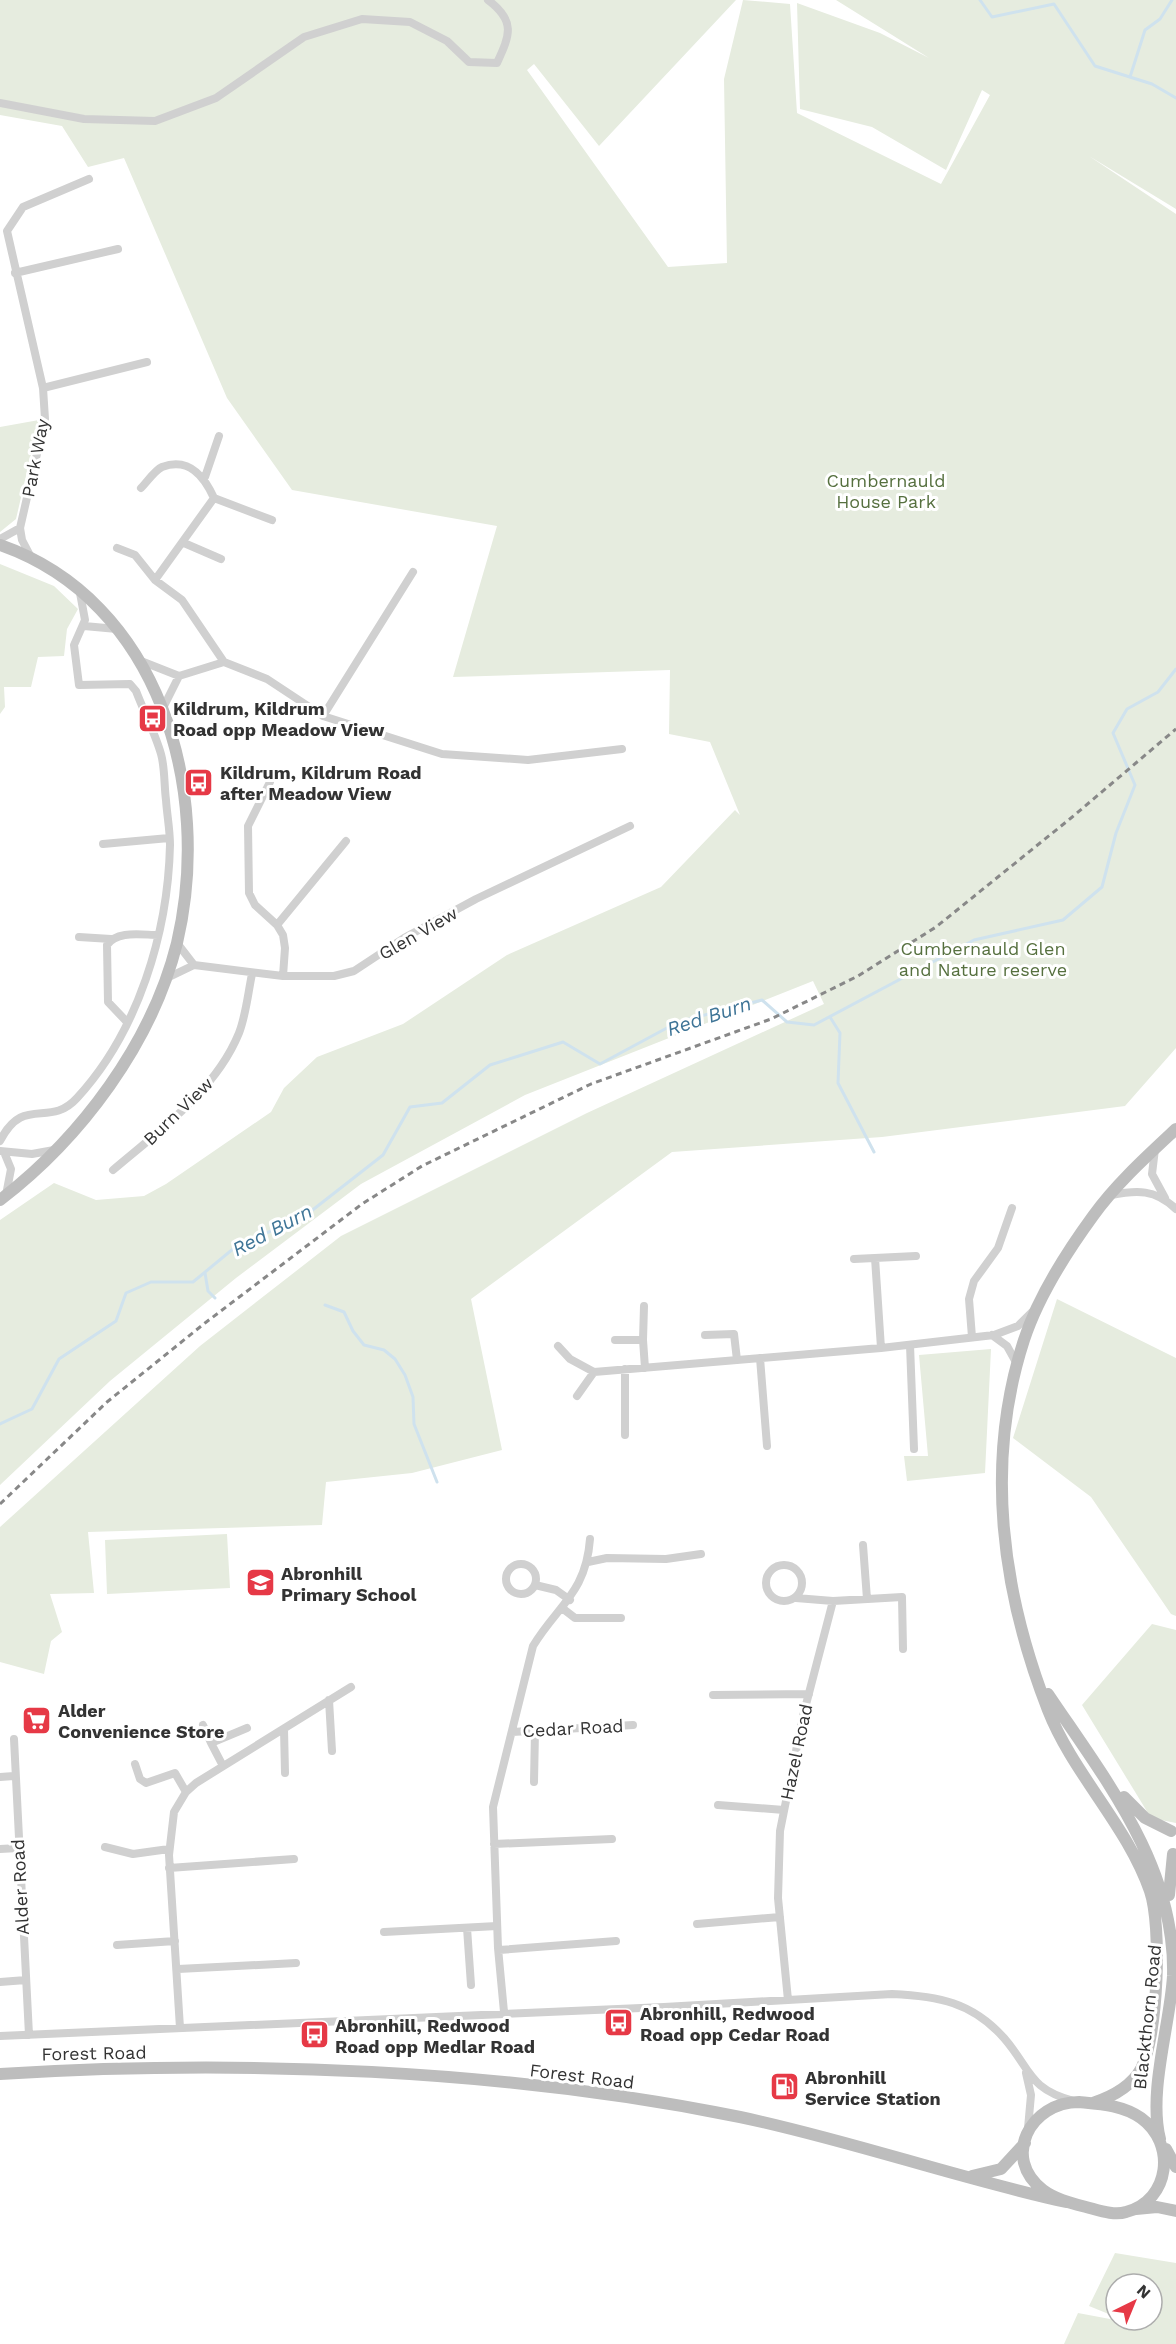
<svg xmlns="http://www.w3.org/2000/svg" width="1176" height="2344" viewBox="0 0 1176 2344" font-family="'Work Sans',sans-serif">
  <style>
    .green { fill: #e6ecdf }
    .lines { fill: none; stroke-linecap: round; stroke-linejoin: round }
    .stream { stroke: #cfe2ee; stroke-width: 3 }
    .street { stroke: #d0d0d0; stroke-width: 8 }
    .secondary { stroke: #bdbdbd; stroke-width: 12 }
    .rail { stroke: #888; stroke-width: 3; stroke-dasharray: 6 4.5; stroke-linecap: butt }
    .labels { text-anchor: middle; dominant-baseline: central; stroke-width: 6; stroke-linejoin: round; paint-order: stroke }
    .street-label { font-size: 18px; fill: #333; stroke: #fff }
    .park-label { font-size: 18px; fill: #56703f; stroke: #fff }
    .poi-label { font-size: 18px; font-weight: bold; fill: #333; stroke: #fff; text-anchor: start }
    .water-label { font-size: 20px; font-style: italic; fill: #3f7597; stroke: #fff }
  </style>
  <rect width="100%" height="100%" fill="#fff"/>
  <path class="green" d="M 0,0 L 736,0 L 599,146 L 534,64 L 527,70 L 668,267 L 727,263 L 724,79 L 743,0 L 790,4 L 797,113 L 941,184 L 990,95 L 982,90 L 946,170 L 872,127 L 800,109 L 797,3 L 880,33 L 929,58 L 836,0 L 1176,0 L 1176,209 L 1089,156 L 1176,214 L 1176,1048 L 1125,1106 L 882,1137 L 672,1152 L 471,1299 L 502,1450 L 412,1473 L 326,1482 L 322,1525 L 88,1532 L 94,1593 L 50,1594 L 62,1632 L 51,1641 L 44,1674 L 0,1662 L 0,1527 L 200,1346 L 341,1236 L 587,1113 L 824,1004 L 813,981 L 525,1095 L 361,1184 L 236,1278 L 110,1381 L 0,1485 L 0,1220 L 54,1183 L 96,1200 L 144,1196 L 166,1184 L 271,1112 L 284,1088 L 317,1057 L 403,1024 L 507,955 L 661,887 L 735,810 L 740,815 L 710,742 L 669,734 L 670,670 L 453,677 L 497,526 L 292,490 L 227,398 L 124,158 L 88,167 L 62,126 L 0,115 Z
    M 39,420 L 16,519 L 0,532 L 0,427 Z
    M 0,564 L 54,586 L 78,609 L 67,629 L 64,656 L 38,657 L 31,687 L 4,687 L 5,707 L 0,714 Z
    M 1057,1299 L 1176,1358 L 1176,1616 L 1171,1614 L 1091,1497 L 1013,1438 Z
    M 991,1349 L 985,1473 L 907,1481 L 904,1456 L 928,1456 L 919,1355 Z
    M 227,1534 L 230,1588 L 107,1594 L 105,1540 Z
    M 1152,1624 L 1176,1630 L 1176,1823 L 1151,1818 L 1082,1705 Z
    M 1115,2253 L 1176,2263 L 1176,2344 L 1064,2344 L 1078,2313 L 1126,2322 L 1123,2320 L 1152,2320 L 1152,2284 L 1116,2284 L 1116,2317 L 1089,2306 Z"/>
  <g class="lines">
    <path class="stream" d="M 980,0 L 992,17 L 1054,4 L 1095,66 L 1152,84 L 1176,98
      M 1130,77 L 1145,30 L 1160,19 L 1172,0
      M 830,1017 L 840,1033 L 838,1083 L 874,1152
      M 205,1273 L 208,1291 L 215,1298
      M 325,1305 L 344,1312 L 353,1331 L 364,1345 L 384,1350 L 395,1359 L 405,1375 L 413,1397 L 414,1424 L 437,1482
      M 0,1424 L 32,1409 L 59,1359 L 116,1321 L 126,1293 L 151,1282 L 193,1282 L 239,1244 L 301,1219 L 383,1155 L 410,1107 L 442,1103 L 490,1065 L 563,1042 L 600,1064 L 678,1022 L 762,1000 L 787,1022 L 814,1025 L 974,940 L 1063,920 L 1102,887 L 1116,833 L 1135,785 L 1113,733 L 1127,709 L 1158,692 L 1176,669"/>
    <path class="street" d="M 0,103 L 84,119 L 155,121 L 216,98 L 304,37 L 362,19 L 410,22 L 447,41 L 469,62 L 497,63 C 510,35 516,21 488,0
      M 15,273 L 118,249
      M 43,388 L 147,362
      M 205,477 L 219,436
      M 141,488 C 147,482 155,470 162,467 C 189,457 204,476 214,498 L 155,580
      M 214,498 L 272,520
      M 0,539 L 20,528
      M 184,543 L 221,559
      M 117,548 L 135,555 L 155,580 L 182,600 L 224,662
      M 32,559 L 22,540 L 20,528 L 45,419 L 43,388 L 7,231 L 23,207 L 89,179
      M 84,626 L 117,629
      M 141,661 L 179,676 L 224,662 L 267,679 L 323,716 L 442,754 L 528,760 L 622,749
      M 163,708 L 179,676
      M 323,716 L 413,572
      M 270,782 L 248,826 L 249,893 L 255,905 L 277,925 L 283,935 L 285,948 L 283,976
      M 103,844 L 169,838
      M 277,925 L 346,841
      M 79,937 L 111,939
      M 177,943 L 194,965 L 283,976 L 334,976 L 354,971 L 404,938 L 476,899 L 630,826
      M 165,979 L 194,965
      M 127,1022 L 108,1002 L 107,945 C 117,930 142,935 158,935
      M 0,1141 C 24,1094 49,1129 77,1098 C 138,1032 168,933 170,845 C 170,830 167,815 166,800 C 164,785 165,768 161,754 C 155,733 144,712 136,691 L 130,684 L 79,685 L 74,645 L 85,620 L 80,593
      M 1155,1149 L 1152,1174 L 1165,1198
      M 0,1151 L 32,1154 L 54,1150
      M 4,1152 L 11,1169 L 6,1195
      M 113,1170 C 159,1131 216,1090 239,1033 C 246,1015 248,993 252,974
      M 1111,1195 C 1137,1190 1155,1189 1176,1209
      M 875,1258 L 881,1348
      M 854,1259 L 916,1256
      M 705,1335 L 734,1334 L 737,1360
      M 992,1335 L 1007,1346 L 1017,1364
      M 972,1337 L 969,1299 L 974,1281 L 998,1248 L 1012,1208
      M 615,1340 L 643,1340 L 645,1368
      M 643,1340 L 644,1306
      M 910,1345 L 914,1449
      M 558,1346 L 570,1359 L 594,1372 L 881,1348 L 994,1335 L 1018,1326 L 1033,1311
      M 760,1358 L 767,1446
      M 625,1369 L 625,1435
      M 577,1396 L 594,1372
      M 863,1545 L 867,1599
      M 588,1562 L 607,1558 L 666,1559 L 701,1554
      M506 1579a15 15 0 1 1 30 0a15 15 0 1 1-30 0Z
      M766 1583a18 18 0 1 1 36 0a18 18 0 1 1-36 0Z
      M 535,1585 L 556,1590 L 570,1600
      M 796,1598 L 833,1601 L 902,1597 L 903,1649
      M 562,1608 L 575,1618 L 621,1618
      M 713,1695 L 809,1694
      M 329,1700 L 332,1751
      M 203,1725 L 211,1743
      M 284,1729 L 285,1773
      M 512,1732 L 633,1725
      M 14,1739 L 29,2035
      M 135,1764 L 140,1779 L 146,1783 L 175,1773 L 186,1792
      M 223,1766 L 211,1743 L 247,1728
      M 0,1777 L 14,1776
      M 534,1782 L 535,1731
      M 718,1805 L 784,1810
      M 494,1844 L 612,1839
      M 105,1847 L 133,1854 L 169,1849
      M 0,1849 L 18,1848
      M 169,1868 L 294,1859
      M 697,1924 L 780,1917
      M 467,1928 L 471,1985
      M 384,1932 L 497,1926
      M 117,1945 L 175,1941
      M 499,1950 L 616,1941
      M 178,1969 L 296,1963
      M 0,1982 L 26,1980
      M 788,2000 L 778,1898 L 780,1831 L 803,1716 L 833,1601
      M 504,2012 L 498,1948 L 493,1807 L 533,1646 C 558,1605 586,1593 590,1539
      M 180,2028 L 169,1855 L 174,1812 L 186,1792 L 196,1783 L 351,1687
      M 0,2036 L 664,2007 L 892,1994 C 938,1996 972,2002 1004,2038 C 1031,2069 1028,2089 1074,2101
      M 1026,2073 L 1031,2095 L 1028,2128"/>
    <path class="secondary" d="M 0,545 C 160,601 213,790 177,943 C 152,1043 81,1138 0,1200
      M 1048,1694 C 1105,1779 1176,1867 1173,1976 C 1170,2025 1148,2092 1160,2139
      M 1124,1797 L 1145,1818 L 1171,1831
      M 1169,1895 L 1173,1854
      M 0,2074 C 241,2059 503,2069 740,2117 C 850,2140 956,2178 1066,2202
      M 1079,2102 C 1100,2104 1122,2105 1141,2118 C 1176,2143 1171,2200 1126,2212 C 1114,2216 1098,2210 1086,2207 C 1071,2203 1055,2199 1043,2190 C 1001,2158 1030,2102 1079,2102 Z
      M 1093,2103 C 1111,2097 1131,2087 1141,2069 C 1158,2036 1162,1926 1150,1891 C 1127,1825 1073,1774 1048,1710 C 1002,1592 984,1463 1024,1340 C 1038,1297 1066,1253 1093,1216 C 1116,1184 1147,1156 1176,1129
      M 1166,2149 L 1176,2167
      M 972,2176 L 1001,2169 L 1025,2143
      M 1136,2209 L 1157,2207 L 1176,2211"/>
    <path class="rail" d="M 0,1504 L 107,1402 L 205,1323 L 362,1204 L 422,1166 L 591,1084 L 771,1019 L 858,976 L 936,927 L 1071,818 L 1176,729"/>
  </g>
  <defs>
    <symbol id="bus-square" viewBox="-11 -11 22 22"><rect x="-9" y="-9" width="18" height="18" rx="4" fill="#e63946" stroke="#fff"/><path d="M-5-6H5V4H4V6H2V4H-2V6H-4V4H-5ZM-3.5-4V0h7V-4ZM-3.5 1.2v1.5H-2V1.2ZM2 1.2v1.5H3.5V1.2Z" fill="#fff"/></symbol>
    <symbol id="school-square" viewBox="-11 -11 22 22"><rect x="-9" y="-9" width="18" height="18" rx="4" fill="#e63946" stroke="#fff"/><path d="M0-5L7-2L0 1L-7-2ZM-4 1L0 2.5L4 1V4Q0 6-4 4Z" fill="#fff"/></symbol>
    <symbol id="supermarket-square" viewBox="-11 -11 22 22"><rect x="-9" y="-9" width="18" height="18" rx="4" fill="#e63946" stroke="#fff"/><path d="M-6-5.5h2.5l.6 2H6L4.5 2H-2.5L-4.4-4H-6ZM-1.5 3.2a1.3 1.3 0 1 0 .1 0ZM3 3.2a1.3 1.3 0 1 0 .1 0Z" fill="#fff"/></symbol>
    <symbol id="fuel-square" viewBox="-11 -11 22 22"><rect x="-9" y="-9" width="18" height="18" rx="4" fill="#e63946" stroke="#fff"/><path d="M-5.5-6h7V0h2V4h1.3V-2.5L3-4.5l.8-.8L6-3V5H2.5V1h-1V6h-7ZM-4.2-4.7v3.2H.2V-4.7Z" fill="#fff"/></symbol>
  </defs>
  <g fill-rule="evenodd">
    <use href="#bus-square" x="136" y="702" width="33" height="33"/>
    <use href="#bus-square" x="182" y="766" width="33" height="33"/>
    <use href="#school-square" x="244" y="1566" width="33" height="33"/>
    <use href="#supermarket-square" x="20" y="1704" width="33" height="33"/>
    <use href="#bus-square" x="602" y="2006" width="33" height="33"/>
    <use href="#bus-square" x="298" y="2018" width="33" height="33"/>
    <use href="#fuel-square" x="768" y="2070" width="33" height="33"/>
  </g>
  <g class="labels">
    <g class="street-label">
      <text transform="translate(35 458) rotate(-79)">Park Way</text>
      <text transform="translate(418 933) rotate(-30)">Glen View</text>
      <text transform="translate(178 1111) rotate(-44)">Burn View</text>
      <text transform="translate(573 1728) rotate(-3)">Cedar Road</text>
      <text transform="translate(796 1752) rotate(-78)">Hazel Road</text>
      <text transform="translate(20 1887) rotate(-93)">Alder Road</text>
      <text transform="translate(1147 2017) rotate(-84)">Blackthorn Road</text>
      <text transform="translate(94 2053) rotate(-1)">Forest Road</text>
      <text transform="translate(582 2076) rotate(7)">Forest Road</text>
    </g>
    <g class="park-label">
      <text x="886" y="480">Cumbernauld<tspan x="886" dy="21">House Park</tspan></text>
      <text x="983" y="948">Cumbernauld Glen<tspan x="983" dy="21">and Nature reserve</tspan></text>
    </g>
    <g class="poi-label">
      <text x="173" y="708">Kildrum, Kildrum<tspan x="173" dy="21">Road opp Meadow View</tspan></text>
      <text x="220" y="772">Kildrum, Kildrum Road<tspan x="220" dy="21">after Meadow View</tspan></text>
      <text x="281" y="1573">Abronhill<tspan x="281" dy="21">Primary School</tspan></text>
      <text x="58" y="1710">Alder<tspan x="58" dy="21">Convenience Store</tspan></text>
      <text x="640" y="2013">Abronhill, Redwood<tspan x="640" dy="21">Road opp Cedar Road</tspan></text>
      <text x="335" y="2025">Abronhill, Redwood<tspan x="335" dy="21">Road opp Medlar Road</tspan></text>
      <text x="805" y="2077">Abronhill<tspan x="805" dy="21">Service Station</tspan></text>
    </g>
    <g class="water-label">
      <text transform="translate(709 1016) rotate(-18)">Red Burn</text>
      <text transform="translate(272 1230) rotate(-28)">Red Burn</text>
    </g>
  </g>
  <g transform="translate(1134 2302) rotate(43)"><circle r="28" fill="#ffffff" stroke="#adadad" stroke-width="1.5"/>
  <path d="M0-4.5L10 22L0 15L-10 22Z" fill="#e63946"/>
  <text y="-9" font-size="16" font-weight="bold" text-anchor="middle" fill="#333333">N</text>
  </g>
</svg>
